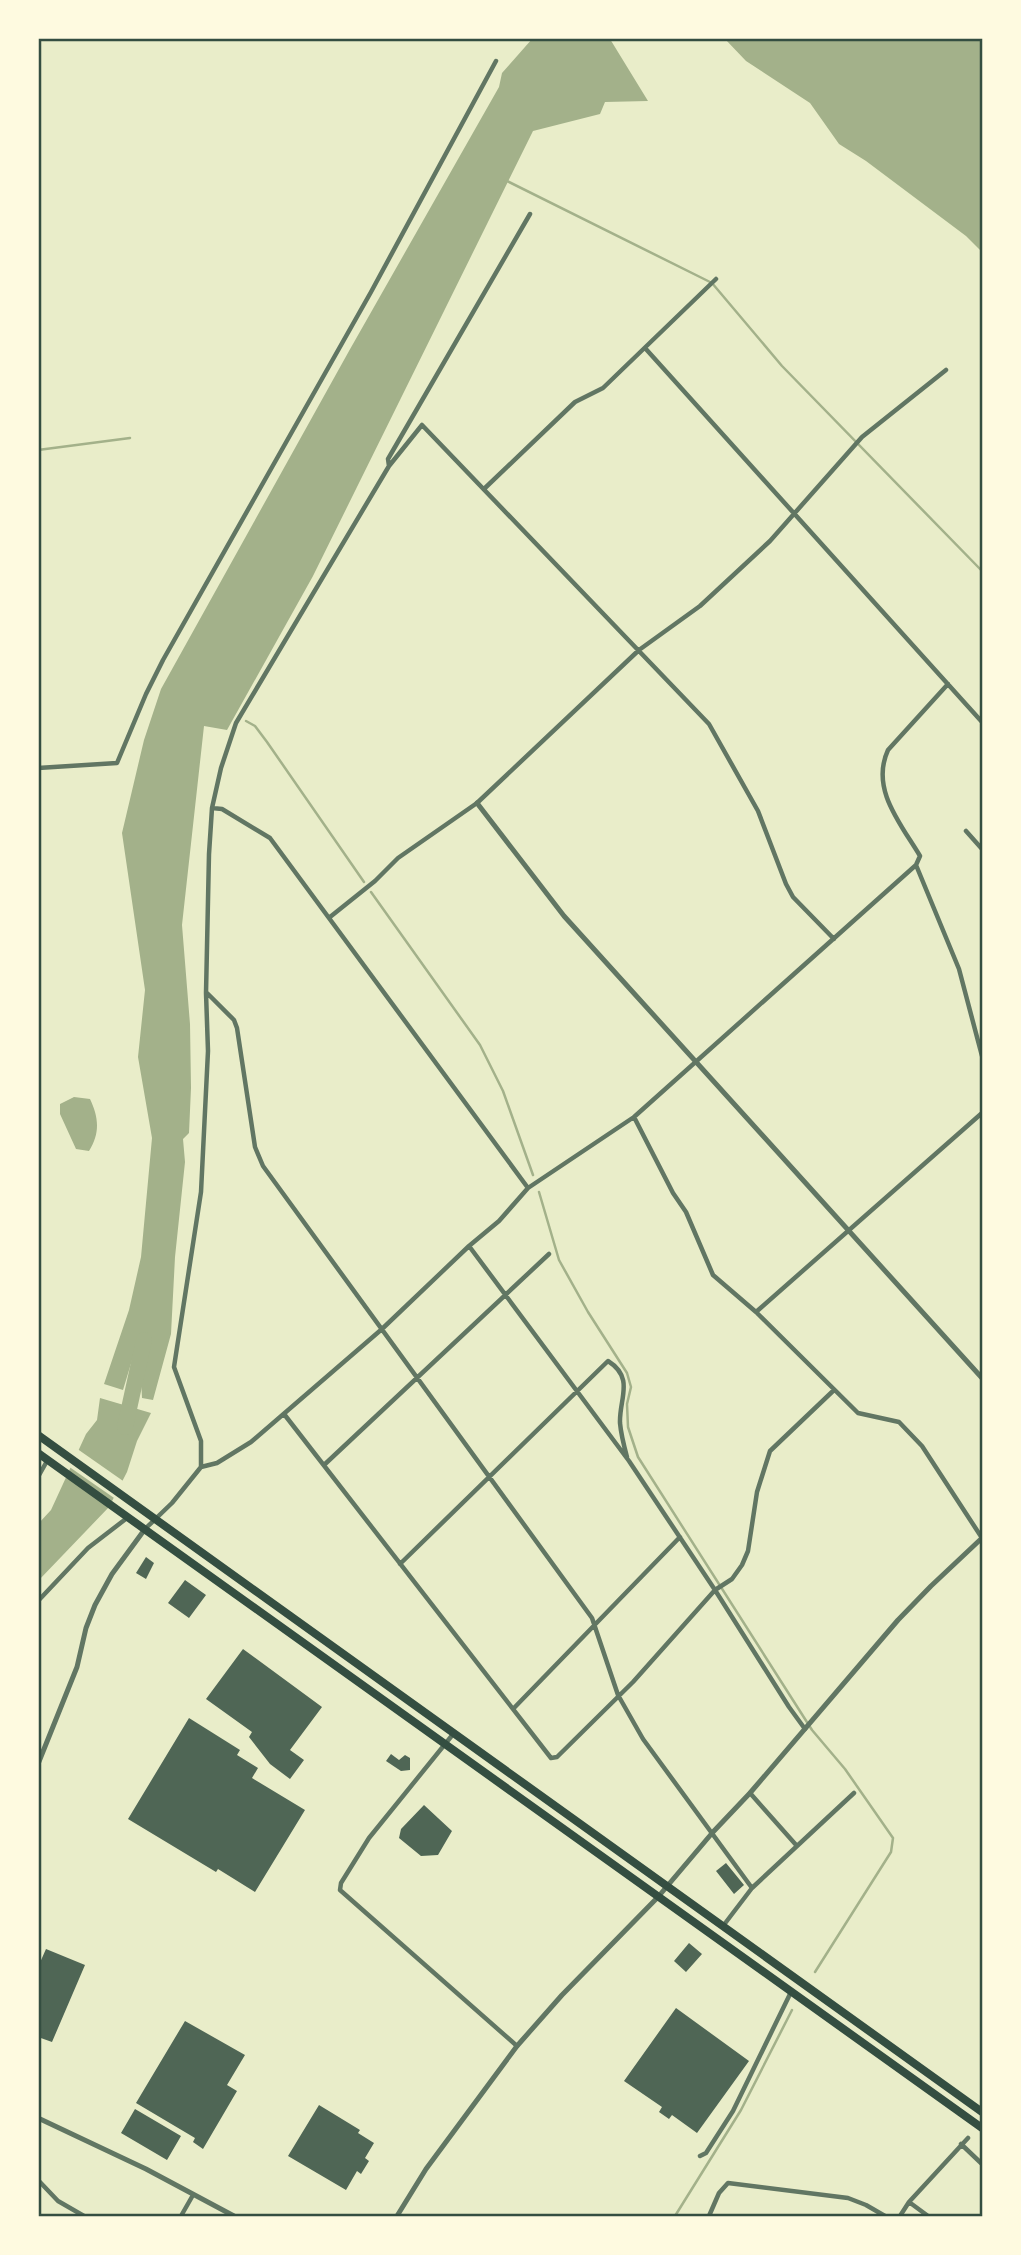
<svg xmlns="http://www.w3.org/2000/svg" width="1021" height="2255" viewBox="0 0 1021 2255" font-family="'Work Sans',sans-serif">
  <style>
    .water { fill: #a3b18a }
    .pier { fill: #e9edc9 }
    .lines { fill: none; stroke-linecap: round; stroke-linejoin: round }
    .stream { stroke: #a3b18a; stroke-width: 2.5 }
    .river { stroke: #a3b18a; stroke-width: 16 }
    .building { fill: #4f6655 }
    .minor { stroke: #617663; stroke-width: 4.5 }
    .tertiary { stroke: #617663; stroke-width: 5 }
    .trunk { stroke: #344e41; stroke-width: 8 }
    .neatline { fill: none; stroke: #344e41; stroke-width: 2.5 }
  </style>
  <rect width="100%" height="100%" fill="#e9edc9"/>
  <path class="water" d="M 532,39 L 610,39 L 648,101 L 605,102 L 600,114 L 533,131 L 313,576 L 227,730 L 204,726 L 182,925 L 190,1024 L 191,1088 L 189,1133 L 183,1139 L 185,1162 L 175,1257 L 171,1334 L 153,1400 L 142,1398 L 139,1337 L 123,1390 L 104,1384 L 129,1310 L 141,1257 L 152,1138 L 138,1057 L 145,990 L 122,833 L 144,740 L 161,689 L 349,351 L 499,87 L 502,73 Z
    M 725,39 L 982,39 L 982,252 L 966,236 L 866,161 L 839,144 L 810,103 L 746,61 Z
    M 74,1097 L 90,1099 C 99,1118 100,1133 89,1151 L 76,1149 L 60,1114 L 60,1104 Z
    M 100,1398 L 151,1413 L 137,1441 L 127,1472 L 109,1507 L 39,1580 L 39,1523 L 51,1510 L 86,1434 L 97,1420 Z"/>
  <path class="pier" d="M 76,1448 L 126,1483 L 117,1500 L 68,1466 Z"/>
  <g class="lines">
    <path class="stream" d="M 505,180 L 712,283 L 782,366 L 982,571
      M 38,450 L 130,438
      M 246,721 L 255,726 L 267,742 L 364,882
      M 371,892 L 480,1045 L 503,1091 L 533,1175
      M 539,1192 L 559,1260 L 588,1312 L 627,1373 L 631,1387 L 627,1404 L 628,1427 L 638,1457 L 812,1730 L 845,1769 L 893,1838 L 891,1852 L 815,1972
      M 675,2216 L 741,2110 L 792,2010"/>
    <path class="river" d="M 125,1427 L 144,1340"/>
  </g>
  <path class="building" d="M 146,1557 L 154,1563 L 146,1579 L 136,1573 Z
    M 185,1580 L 206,1595 L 189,1618 L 168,1603 Z
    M 243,1649 L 322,1707 L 290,1750 L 304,1760 L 290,1779 L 270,1764 L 249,1737 L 252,1732 L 206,1699 Z
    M 189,1718 L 240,1750 L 237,1755 L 258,1768 L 252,1778 L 305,1810 L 255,1892 L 218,1869 L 216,1872 L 128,1819 Z
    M 391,1754 L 399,1760 L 405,1755 L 410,1758 L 410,1770 L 401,1771 L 386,1761 Z
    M 424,1805 L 452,1831 L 438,1855 L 421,1856 L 399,1838 L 401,1829 Z
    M 726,1863 L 744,1885 L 734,1894 L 716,1871 Z
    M 689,1943 L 702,1954 L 686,1972 L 674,1961 Z
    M 46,1949 L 85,1965 L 52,2042 L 38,2037 L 38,1967 Z
    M 676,2008 L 749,2061 L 697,2133 L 672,2115 L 669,2119 L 659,2112 L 662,2107 L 624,2081 Z
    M 185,2021 L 245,2055 L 227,2085 L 237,2091 L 203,2149 L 193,2142 L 195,2138 L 136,2103 Z
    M 319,2105 L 360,2130 L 358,2133 L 374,2143 L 365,2158 L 369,2161 L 361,2174 L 357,2171 L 346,2190 L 288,2156 Z
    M 135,2109 L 181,2136 L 167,2160 L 121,2133 Z"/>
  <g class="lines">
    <path class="minor" d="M 645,348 L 982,722
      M 389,466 L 422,425 L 709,724 L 758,811 L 786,884 L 793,897 L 834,939
      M 485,488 L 575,402 L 603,388 L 716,279
      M 38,768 L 117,763 L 146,694 L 163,660 L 371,292 L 496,61
      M 212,808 L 222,809 L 270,838 L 528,1188
      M 966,831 L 982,849
      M 916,865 L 959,969 L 982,1056
      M 330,917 L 375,881 L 398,858 L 477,803 L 639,650 L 700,606 L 770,541 L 862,437 L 946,370
      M 207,993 L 234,1020 L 237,1028 L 255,1147 L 263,1166 L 592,1618 L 618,1695 L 643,1739 L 752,1888
      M 634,1117 L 673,1193 L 686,1212 L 713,1275 L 756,1312 L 858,1413 L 899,1422 L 922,1446 L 982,1538
      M 469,1246 L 629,1461 L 715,1590 L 789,1707 L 805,1729
      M 756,1312 L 982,1113
      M 284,1414 L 551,1758 L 557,1757 L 633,1682 L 715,1590 L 732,1579 L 742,1565 L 748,1551 L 757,1492 L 770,1451 L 833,1391
      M 324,1465 L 549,1254
      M 201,1467 L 217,1463 L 251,1442 L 382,1329 L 469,1246 L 499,1221 L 528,1188 L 634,1117 L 916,865 L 920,856 C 901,824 870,789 888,750 L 948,684
      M 38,1477 L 47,1461
      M 145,1529 L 172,1503 L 201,1467 L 201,1441 L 174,1367 L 201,1192 L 208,1051 L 206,993 L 209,854 L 212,808 L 221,768 L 236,723 L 389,466 L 388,459 L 530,214
      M 400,1564 L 608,1361 C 635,1378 619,1399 620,1423 C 621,1434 624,1446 627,1457
      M 38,1601 L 88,1548 L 127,1518
      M 513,1709 L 680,1537
      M 454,1733 L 369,1838 L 341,1883 L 340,1890 L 517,2046
      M 750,1793 L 797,1846
      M 723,1926 L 752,1888 L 854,1793
      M 961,2144 L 982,2164
      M 700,2156 L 706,2153 L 733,2111 L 791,1992
      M 38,2180 L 58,2201 L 84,2216
      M 909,2202 L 928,2216
      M 181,2216 L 193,2195
      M 709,2216 L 719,2193 L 728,2183 L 848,2198 L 866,2205 L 885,2216
      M 900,2216 L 909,2202 L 968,2138"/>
    <path class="tertiary" d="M 477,803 L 564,916 L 982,1378
      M 38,1764 L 77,1667 L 86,1628 L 95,1605 L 112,1574 L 145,1529
      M 38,2118 L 146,2169 L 234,2216
      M 397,2216 L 426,2169 L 517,2046 L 562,1995 L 658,1897 L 713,1832 L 750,1793 L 898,1620 L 931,1586 L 982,1538"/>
    <path class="trunk" d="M 38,1435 L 982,2112
      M 38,1453 L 982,2128"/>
  </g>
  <rect width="1021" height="2255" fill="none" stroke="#fefae0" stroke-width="80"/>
  <rect x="40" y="40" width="941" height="2175" class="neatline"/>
</svg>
